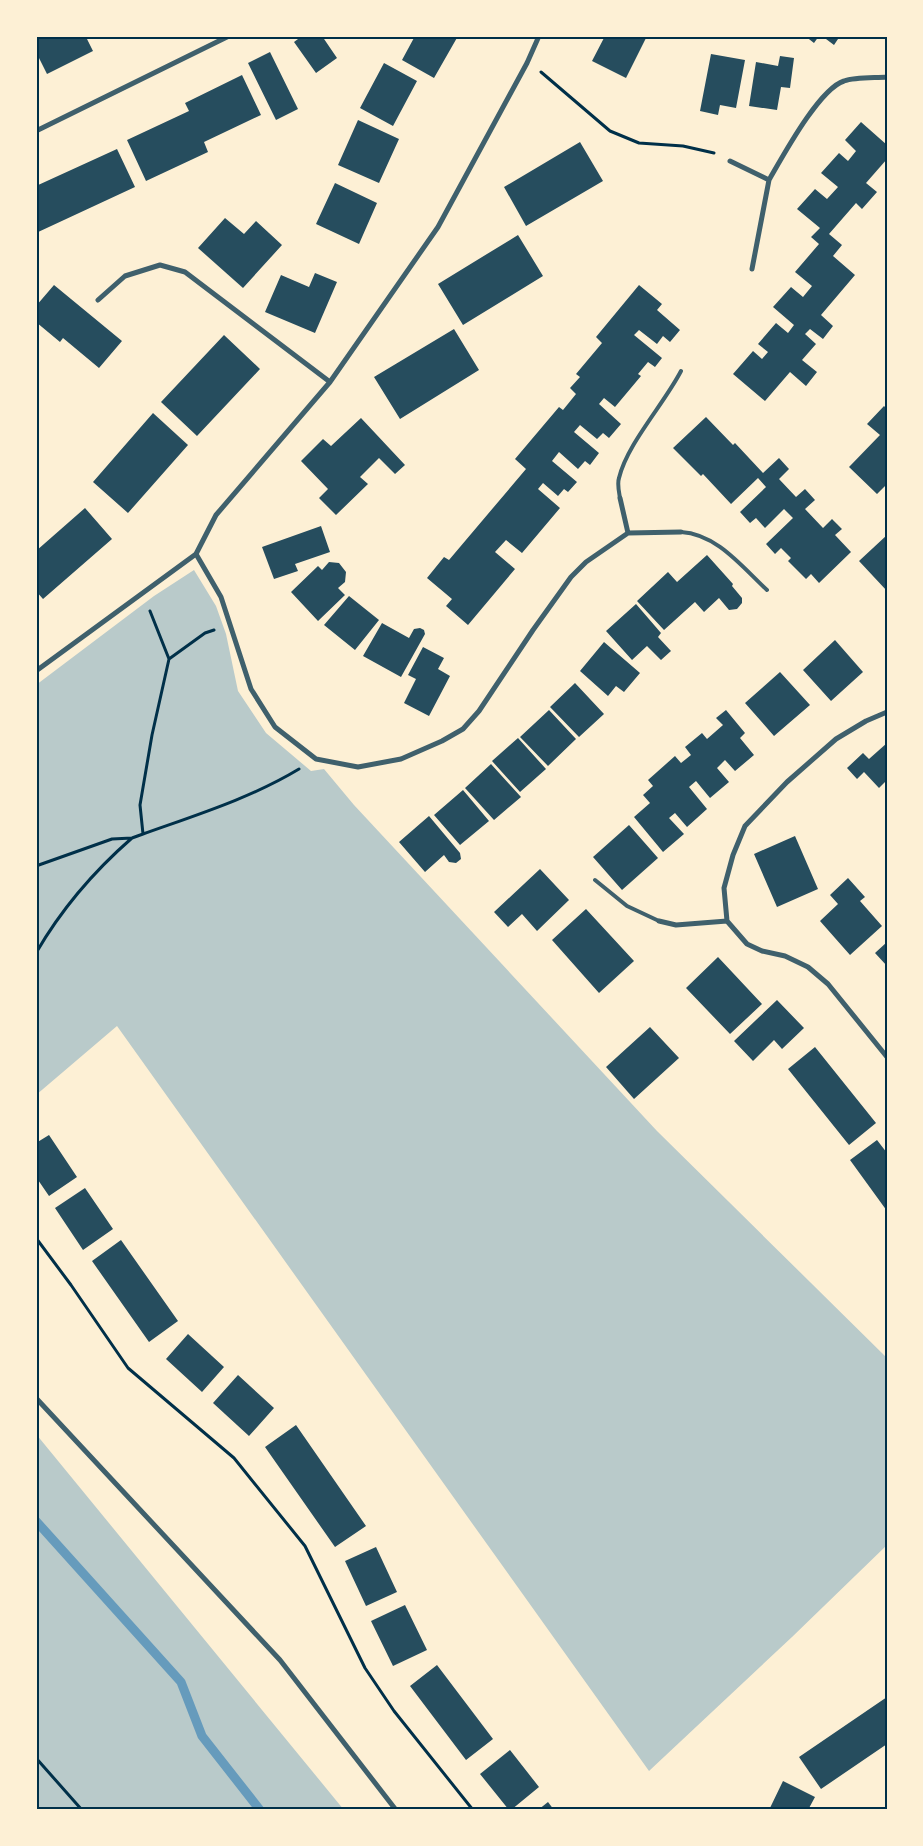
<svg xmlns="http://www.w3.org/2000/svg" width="923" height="1846" viewBox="0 0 923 1846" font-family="'Golos Text',sans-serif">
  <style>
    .green { fill: #b9caca }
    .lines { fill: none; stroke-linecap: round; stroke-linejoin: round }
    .stream { stroke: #669bbc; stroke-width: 9 }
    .building { fill: #264d5e }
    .path { stroke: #003049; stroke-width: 3 }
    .service { stroke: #3f606c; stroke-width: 4 }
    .minor { stroke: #3f606c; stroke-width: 5 }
    .neatline { fill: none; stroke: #003049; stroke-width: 2 }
  </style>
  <rect width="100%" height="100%" fill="#fdf0d5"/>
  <path class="green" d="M 194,570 L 216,606 L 226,634 L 238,691 L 266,733 L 311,771 L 324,769 L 354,805 L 657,1131 L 887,1358 L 887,1545 L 792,1637 L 649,1771 L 117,1026 L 36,1095 L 36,685 L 154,596 Z
    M 36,1434 L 344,1810 L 36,1810 Z"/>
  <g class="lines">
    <path class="stream" d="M 36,1521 L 181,1682 L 202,1736 L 260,1810"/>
  </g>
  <path class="building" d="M 36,36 L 93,36 L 87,39 L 93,51 L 47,74 L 36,52 Z
    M 302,36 L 322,36 L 337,58 L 316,73 L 294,42 Z
    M 415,36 L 458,36 L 434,78 L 402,60 Z
    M 605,36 L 647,36 L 626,78 L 592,61 Z
    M 805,36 L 819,36 L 814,43 Z
    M 822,36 L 840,36 L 834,45 Z
    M 270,52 L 298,109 L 276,120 L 248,63 Z
    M 711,54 L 745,60 L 736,108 L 720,105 L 718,115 L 700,111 Z
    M 780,56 L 794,58 L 790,88 L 781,87 L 777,110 L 749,106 L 756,62 L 778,66 Z
    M 384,63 L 417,81 L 393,126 L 360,108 Z
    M 242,75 L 261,115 L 204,142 L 208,152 L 146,181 L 127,140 L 189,111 L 185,103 Z
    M 358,120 L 399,139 L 379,183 L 338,165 Z
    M 861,122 L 887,145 L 887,159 L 866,183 L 877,192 L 862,209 L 856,203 L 829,234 L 842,245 L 833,256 L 855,275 L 821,315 L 833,326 L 823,339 L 810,329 L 805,334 L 816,344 L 802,360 L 817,372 L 806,386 L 790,372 L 765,401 L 733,374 L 753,351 L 762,359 L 768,352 L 758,344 L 776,323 L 788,333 L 794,325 L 773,307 L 791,287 L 803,297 L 812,286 L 795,272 L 819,244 L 811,237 L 820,228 L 797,209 L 815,189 L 827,199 L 838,187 L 821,173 L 839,153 L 848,161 L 856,151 L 845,140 Z
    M 580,142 L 603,181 L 526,226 L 504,187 Z
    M 117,149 L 135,187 L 36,233 L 36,186 Z
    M 335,183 L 377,203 L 359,244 L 316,224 Z
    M 225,218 L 244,234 L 256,221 L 282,245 L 243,288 L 198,248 Z
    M 518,235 L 543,276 L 463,325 L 438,284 Z
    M 315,273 L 337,282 L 315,333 L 265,312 L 281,275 L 309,287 Z
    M 54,285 L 122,341 L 99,368 L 63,338 L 60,342 L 36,322 L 36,306 Z
    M 639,285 L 662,304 L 657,310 L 680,330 L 670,342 L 663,336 L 657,344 L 639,330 L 634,335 L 662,358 L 655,367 L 648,362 L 638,374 L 641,376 L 615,407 L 604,398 L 599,404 L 621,424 L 609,438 L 603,433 L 597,439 L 580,425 L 574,432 L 599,453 L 590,465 L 585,461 L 578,469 L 559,452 L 552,461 L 577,482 L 568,492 L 564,489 L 558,496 L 543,483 L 538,489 L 560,508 L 522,553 L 506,540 L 495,552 L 515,569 L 468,625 L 446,606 L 452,599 L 427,578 L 444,557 L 449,560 L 526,469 L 515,459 L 559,407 L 563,410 L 576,394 L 570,388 L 580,377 L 576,374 L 602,343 L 596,337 Z
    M 454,329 L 479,370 L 400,419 L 374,377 Z
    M 224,335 L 260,369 L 197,436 L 161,402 Z
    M 884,406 L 887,409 L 887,484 L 877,494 L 849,467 L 880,435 L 867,424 Z
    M 153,413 L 188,445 L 128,513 L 93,482 Z
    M 706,417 L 733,445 L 735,443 L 763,473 L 779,458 L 789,469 L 779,479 L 796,497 L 805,489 L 815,500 L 805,509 L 823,528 L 832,519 L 842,529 L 835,535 L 851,552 L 819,583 L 811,574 L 806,579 L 788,561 L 791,558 L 781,548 L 775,554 L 766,544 L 793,518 L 784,509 L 765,528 L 756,518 L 750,523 L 740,512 L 766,487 L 758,478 L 731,504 L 703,474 L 701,476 L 673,448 Z
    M 361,418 L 405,465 L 395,474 L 379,458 L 360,477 L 368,484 L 336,515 L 319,498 L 328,489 L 301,461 L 323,439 L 331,446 Z
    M 85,508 L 112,539 L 43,599 L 36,591 L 36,551 Z
    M 321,526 L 330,552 L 295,564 L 298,571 L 274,579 L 262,547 Z
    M 887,535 L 887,591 L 859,561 Z
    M 707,555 L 733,584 L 732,586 L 742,598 L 742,603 L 737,609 L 729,610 L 719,598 L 704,612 L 695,602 L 664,630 L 637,601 L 668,572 L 677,582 Z
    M 329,562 L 339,563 L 346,572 L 345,582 L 338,588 L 345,595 L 318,621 L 291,592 L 318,566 L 322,570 Z
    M 349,596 L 379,620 L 355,650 L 324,625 Z
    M 636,604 L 661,633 L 658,637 L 671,651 L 661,660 L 647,646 L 632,660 L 606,631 Z
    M 382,623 L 409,638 L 414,629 L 420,628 L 424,630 L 425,634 L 401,677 L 363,656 Z
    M 835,640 L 863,672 L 831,701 L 803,670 Z
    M 604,642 L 640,673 L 624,692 L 616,686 L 608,696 L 580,671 Z
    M 423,647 L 444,658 L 438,669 L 450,676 L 429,716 L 404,703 L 416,679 L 408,675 Z
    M 780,672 L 810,705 L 774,736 L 745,703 Z
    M 575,683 L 604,714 L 579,737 L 550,707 Z
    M 549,710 L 576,739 L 548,766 L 520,737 Z
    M 726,710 L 745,733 L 740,738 L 754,755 L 735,771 L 725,760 L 717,768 L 729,782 L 710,798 L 696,781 L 689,787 L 707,809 L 687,827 L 675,813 L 669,818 L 684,834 L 663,852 L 634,817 L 650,803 L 643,795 L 653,786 L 648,780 L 675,756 L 681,763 L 691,755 L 685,747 L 702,733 L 707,739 L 723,725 L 716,718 Z
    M 518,738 L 546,769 L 520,792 L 492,761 Z
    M 887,743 L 887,780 L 879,788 L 864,772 L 857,779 L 847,768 L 863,753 L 869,759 Z
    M 491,764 L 521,797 L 494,820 L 465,788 Z
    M 463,790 L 489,821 L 460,845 L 434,815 Z
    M 429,816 L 460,853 L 461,859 L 456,863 L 449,862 L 444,855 L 425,872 L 399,842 Z
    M 629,825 L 658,858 L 622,890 L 593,857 Z
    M 795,836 L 818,889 L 777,907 L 754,854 Z
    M 540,869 L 569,900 L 537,931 L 522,914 L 508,927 L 494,912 Z
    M 848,878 L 865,897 L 860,901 L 882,926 L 850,955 L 820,921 L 838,904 L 830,895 Z
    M 586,909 L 634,961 L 599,993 L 552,940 Z
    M 887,942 L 887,966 L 875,953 Z
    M 718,957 L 762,1004 L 730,1034 L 686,988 Z
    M 777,1000 L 804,1028 L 782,1049 L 774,1040 L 753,1061 L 734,1041 Z
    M 650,1027 L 679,1058 L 634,1099 L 606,1067 Z
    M 815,1047 L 876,1123 L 849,1145 L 788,1069 Z
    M 49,1135 L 77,1177 L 49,1196 L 36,1177 L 36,1143 Z
    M 877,1140 L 887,1153 L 887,1211 L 850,1160 Z
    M 85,1188 L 113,1229 L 83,1250 L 55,1208 Z
    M 121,1240 L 178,1321 L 149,1342 L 92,1261 Z
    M 188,1334 L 224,1367 L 202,1392 L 166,1359 Z
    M 238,1375 L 274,1408 L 249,1436 L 213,1403 Z
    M 296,1425 L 366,1526 L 335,1547 L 265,1447 Z
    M 376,1547 L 397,1592 L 366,1606 L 345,1561 Z
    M 405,1605 L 427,1650 L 393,1666 L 371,1621 Z
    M 437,1665 L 493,1739 L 466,1760 L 410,1686 Z
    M 887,1697 L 887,1744 L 821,1789 L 799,1757 Z
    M 510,1750 L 539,1787 L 511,1810 L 509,1810 L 480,1774 Z
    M 783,1781 L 815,1797 L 808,1810 L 769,1810 Z
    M 548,1802 L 554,1810 L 538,1810 Z"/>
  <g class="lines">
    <path class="path" d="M 541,72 L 610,131 L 639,143 L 683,146 L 714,153
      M 150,611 L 169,659
      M 143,834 L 140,805 L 152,735 L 169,659 L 205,633 L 214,630
      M 36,866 L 112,839 L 132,838 L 143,834 C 196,815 251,798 299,769
      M 36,953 C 62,908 93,872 132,838
      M 36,1238 L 71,1285 L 128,1368 L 234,1458 L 305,1546 L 365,1668 L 394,1711 L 473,1810
      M 36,1758 L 82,1810"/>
    <path class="service" d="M 620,498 C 619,492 617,484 619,478 C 627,444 664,404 681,371
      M 681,532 C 717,534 742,567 767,590
      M 595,880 L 627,906 L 659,921"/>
    <path class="minor" d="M 36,131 L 229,36
      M 730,161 L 769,180 C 783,156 819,89 844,81 C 855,77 874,78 887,77
      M 752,269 L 769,180
      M 98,300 L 125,276 L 160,265 L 185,272 L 330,382
      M 628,533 L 681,532
      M 196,554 L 221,597 L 251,689 L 275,727 L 316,759 L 358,767 L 401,759 L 442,741 L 463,729 L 479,711 L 533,630 L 571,577 L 586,562 L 628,533 L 620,498
      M 36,671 L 196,554 L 216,515 L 330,382 L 438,227 L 527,63 L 539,36
      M 659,921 L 676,925 L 727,921 L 747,944 L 762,951 L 785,956 L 808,967 L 828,984 L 887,1057
      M 727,921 L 724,888 L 733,855 L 745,826 L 787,782 L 836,739 L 866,721 L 887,712
      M 36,1398 L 280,1660 L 396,1810"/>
  </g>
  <rect width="923" height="1846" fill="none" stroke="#fdf0d5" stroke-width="75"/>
  <rect x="38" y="38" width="848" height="1770" class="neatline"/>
</svg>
